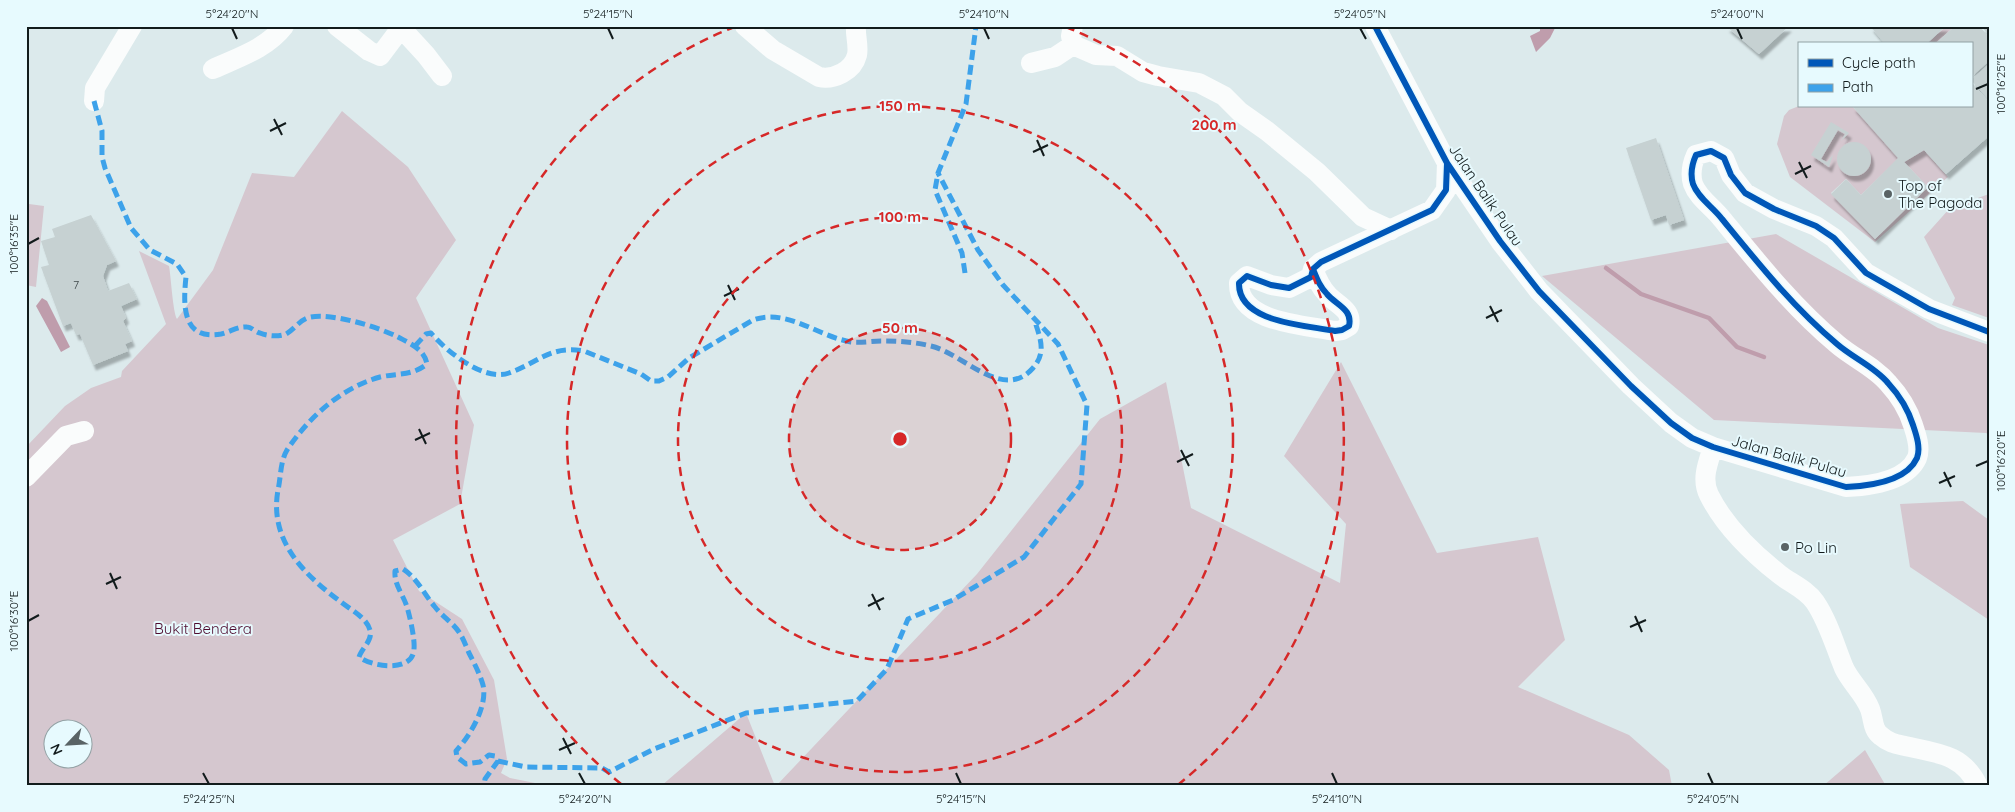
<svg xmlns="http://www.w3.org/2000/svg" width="2015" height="812" viewBox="0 0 2015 812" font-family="Quicksand,sans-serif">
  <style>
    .green { fill: #d5c7cf; fill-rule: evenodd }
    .water { fill: #bf9dac }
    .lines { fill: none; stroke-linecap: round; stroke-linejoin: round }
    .stream { stroke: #bf9dac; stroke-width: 4.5 }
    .building { fill: #c6d1d2; filter: url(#shadow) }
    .minor { stroke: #fafcfc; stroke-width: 20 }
    .quiet { stroke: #3da2ea; stroke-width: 5; stroke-dasharray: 10 5; stroke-linecap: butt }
    .cycleway-casing { stroke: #e7fafe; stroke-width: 9 }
    .cycleway { stroke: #0057b8; stroke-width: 6 }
    .ticks { fill: none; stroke: #121b1c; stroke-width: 2 }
    .ring { fill: none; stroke: #d62828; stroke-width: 2.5; stroke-dasharray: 9 6 }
    .poi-dot { fill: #596365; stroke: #e7fafe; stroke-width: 2 }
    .labels { text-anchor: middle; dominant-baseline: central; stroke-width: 4; stroke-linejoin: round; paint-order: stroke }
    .number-label { font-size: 12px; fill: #414a4c }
    .poi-label { font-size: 15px; fill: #121b1c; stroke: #e7fafe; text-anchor: start }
    .street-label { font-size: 15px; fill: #121b1c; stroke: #e7fafe }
    .park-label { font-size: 15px; fill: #4f0c2f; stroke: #e7fafe }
    .centre { fill: #d62828; stroke: #e7fafe; stroke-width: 2.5 }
    .ring-label { font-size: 15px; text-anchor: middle; font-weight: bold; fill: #d62828; stroke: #e7fafe; stroke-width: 4; stroke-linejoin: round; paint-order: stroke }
    .neatline { fill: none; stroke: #121b1c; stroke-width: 2 }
    .ticks-label { font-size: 12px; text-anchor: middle; fill: #121b1c }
  </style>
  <defs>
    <filter id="shadow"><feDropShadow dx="3" dy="5.5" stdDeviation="1" flood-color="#0004"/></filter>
  </defs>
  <rect width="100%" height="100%" fill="#dceaec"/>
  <path class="green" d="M 1946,26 L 1955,26 L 1935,44 L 1927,44 Z
    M 1799,106 L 1852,106 L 1899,158 L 1861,195 L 1846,179 L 1831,193 L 1875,239 L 1928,187 L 1904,162 L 1924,150 L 1948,177 L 1875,242 L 1790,177 L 1777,144 L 1784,116 L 1789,110 Z
    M 342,111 L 408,167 L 456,240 L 416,298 L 474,425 L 460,504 L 393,540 L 419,591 L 462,619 L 494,680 L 507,759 L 501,773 L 510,778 L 550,786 L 26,786 L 26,447 L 65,406 L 91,388 L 121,377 L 122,371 L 166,324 L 139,251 L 169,266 C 171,277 173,313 177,319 L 213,270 L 252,173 L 294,177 ZM 52,730 L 82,730 L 82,760 L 52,760 Z
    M 1989,194 L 1989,318 L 1952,305 L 1955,298 L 1924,237 L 1950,208 Z
    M 29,204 L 44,206 L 36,287 L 26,285 L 26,229 Z
    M 1776,234 L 1938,328 L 1989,345 L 1989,435 L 1986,433 L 1714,420 L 1542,276 Z
    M 1341,362 L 1437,553 L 1538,537 L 1565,640 L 1518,687 L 1629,735 L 1669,770 L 1672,786 L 776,786 L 977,574 L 1100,419 L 1166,382 L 1191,508 L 1340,583 L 1346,524 L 1284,456 Z
    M 1963,501 L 1989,520 L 1989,620 L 1910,567 L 1900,504 Z
    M 746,713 L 775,786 L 661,786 Z
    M 1865,750 L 1886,786 L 1823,786 Z"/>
  <path class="water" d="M 1540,26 L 1556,26 L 1550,38 L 1536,52 L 1530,36 L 1540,31 Z
    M 42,298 L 47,301 L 70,347 L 61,352 L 36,306 Z"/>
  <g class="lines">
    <path class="stream" d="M 1606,268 L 1641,294 L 1709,318 L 1737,347 L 1764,357"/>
  </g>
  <path class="building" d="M 1726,26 L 1789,26 L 1759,54 Z
    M 1870,26 L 1946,26 L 1926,44 L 1885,44 Z
    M 1955,26 L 1979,26 L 1989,37 L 1989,61 L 1971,77 L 1971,44 L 1935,44 Z
    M 1981,26 L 1989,26 L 1989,35 Z
    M 1989,64 L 1989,100 L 1971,80 Z
    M 1973,84 L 1989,102 L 1989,136 L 1946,174 L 1924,150 L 1904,162 L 1928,187 L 1875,239 L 1831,194 L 1846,179 L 1861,195 L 1898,158 L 1852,106 L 1971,106 Z
    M 1831,122 L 1849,133 L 1841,141 L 1845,134 L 1838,130 L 1821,159 L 1827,162 L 1833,155 L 1829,167 L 1811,155 Z
    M 1656,138 L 1684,220 L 1669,225 L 1666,215 L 1651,220 L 1626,148 Z
    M1837 159a17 17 0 1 1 34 0a17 17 0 1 1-34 0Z
    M 91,215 L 116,261 L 107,265 L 103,276 L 108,291 L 129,283 L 137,299 L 121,306 L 126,318 L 123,321 L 132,341 L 125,344 L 128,351 L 93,365 L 80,334 L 76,335 L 71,323 L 63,326 L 41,267 L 49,265 L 41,241 L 55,237 L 52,229 Z"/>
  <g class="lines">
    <path class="minor" d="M 337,26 L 369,51 L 380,56 L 398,32 L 403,30 L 426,55 L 442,76
      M 745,26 L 773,50 L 819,77 C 834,80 853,71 857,55 C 859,46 855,35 856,26
      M 1375,26 L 1447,163 L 1500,241 L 1539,291 L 1631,386 L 1671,423 L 1692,438 L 1713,447 L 1846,487 C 1869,486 1906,482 1917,458 C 1921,448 1916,434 1913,425 C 1908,409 1900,396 1888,383 C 1875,367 1853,358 1837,344 C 1793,307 1758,263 1722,219 C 1713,207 1698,198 1693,184 C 1690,174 1692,164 1696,155 L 1711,151 L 1724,158 L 1731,175 L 1745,193 L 1774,209 L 1816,226 L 1834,238 L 1866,273 L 1929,309 L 1989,332
      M 1073,45 L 1096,55 L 1117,56 L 1143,72 L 1158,76 L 1199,83 L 1224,96 L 1240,112 L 1267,131 L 1317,172 L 1363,217 L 1391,230
      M 1031,63 L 1055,57 L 1073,45 L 1071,36 L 1073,26
      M 213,69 C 239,57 266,49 284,26
      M 94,101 L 95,88 L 132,26
      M 1313,269 C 1317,279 1320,287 1327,294 C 1336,305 1353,309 1349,326 L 1342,330 L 1335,331 C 1306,325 1238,323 1239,283 L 1247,276 L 1271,285 L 1289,288 L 1311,277 L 1313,269 L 1321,262 L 1432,210 L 1446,190 L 1447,163
      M 1713,447 C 1708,463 1701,479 1709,495 C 1725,527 1751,552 1779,574 C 1790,583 1806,589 1815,602 C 1828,621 1835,646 1844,668 C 1851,683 1864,693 1870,709 C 1874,720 1872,729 1881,736 C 1889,743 1896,744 1905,746 C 1937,753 1963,754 1978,786
      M 26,477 L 66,436 L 84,431"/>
    <path class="quiet" d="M 94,101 L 102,131 L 102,157 L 105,168 L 131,228 L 150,250 L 177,264 L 186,277 C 183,305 182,341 221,334 C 230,332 238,326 247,327 C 252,327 255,332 260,333 C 267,336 278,337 286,334 C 295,329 300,319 311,317 C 333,313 378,327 398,337 C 411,344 424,349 427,364 C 412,376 398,373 380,377 C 341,388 309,417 287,450 C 280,462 281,477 278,490 C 269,540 303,574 341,602 C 351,610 366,617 370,630 C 373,640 362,648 359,657 C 372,667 413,673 414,649 C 415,639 410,617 407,607 C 403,594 394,585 395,571 L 403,569 C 417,578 424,594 435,607 C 442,616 453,623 459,632 C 463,638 466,646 469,653 C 474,663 480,674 483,685 C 488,706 470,736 456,751 L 457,757 L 466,764 L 480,762 L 489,755 L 495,756 L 498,761 L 485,779 L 484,786
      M 965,273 L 962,253 L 935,190 L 938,173 L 966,104 L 976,26
      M 415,346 L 426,334 L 431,333 C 446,351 484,382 509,373 C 538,363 550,345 584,351 L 641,374 L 651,381 L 659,381 L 668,377 L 689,358 L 753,320 C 787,308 817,336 851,342 C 861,343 872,341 881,341 C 898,341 915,342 931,346 C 964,354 1003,402 1033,368 C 1046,353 1041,340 1035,322
      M 498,761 L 526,767 L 602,768 L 609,772 L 654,749 L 746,713 L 857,701 L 887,669 L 908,619 L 953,600 L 1024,557 L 1081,484 L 1087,405 L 1058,344 L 1003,285 L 978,250 L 938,173"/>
    <defs>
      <path id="cycleway" d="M 1375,26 L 1447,163 L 1500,241 L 1539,291 L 1631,386 L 1671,423 L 1692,438 L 1713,447 L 1846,487 C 1869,486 1906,482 1917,458 C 1921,448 1916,434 1913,425 C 1908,409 1900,396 1888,383 C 1875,367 1853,358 1837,344 C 1793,307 1758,263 1722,219 C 1713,207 1698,198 1693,184 C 1690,174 1692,164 1696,155 L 1711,151 L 1724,158 L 1731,175 L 1745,193 L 1774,209 L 1816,226 L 1834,238 L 1866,273 L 1929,309 L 1989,332
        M 1313,269 C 1317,279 1320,287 1327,294 C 1336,305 1353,309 1349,326 L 1342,330 L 1335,331 C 1306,325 1238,323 1239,283 L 1247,276 L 1271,285 L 1289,288 L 1311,277 L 1313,269 L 1321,262 L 1432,210 L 1446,190 L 1447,163"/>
    </defs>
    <use href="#cycleway" class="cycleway-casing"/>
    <use href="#cycleway" class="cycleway"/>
  </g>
  <path class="ticks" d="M 232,28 L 237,39M 608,28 L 613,39M 984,28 L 989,39M 1360,28 L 1366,39M 1737,28 L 1742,39M 1976,89 L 1988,84M 274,119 L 282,135M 270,131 L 286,123M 1037,140 L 1044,156M 1033,152 L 1048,145M 1799,162 L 1807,178M 1795,174 L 1811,166M 28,244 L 39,238M 728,285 L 735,300M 724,296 L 739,289M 1490,306 L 1498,322M 1486,318 L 1502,310M 419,429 L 426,444M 415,440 L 430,433M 1181,450 L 1189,466M 1177,462 L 1193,454M 1976,466 L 1988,461M 1944,472 L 1951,487M 1939,483 L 1955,476M 110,573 L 117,589M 106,584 L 121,577M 872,594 L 880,610M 868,606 L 884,598M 1635,616 L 1642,632M 28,621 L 39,615M 1630,627 L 1646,620M 563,738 L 571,754M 559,750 L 575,743M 203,773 L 209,784M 579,773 L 585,784M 956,773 L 961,784M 1332,773 L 1337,784M 1708,773 L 1713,784"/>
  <circle cx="900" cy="439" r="111" fill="#d62828" fill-opacity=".12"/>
  <g class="ring">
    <circle cx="900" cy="439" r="111"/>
    <circle cx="900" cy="439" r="222"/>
    <circle cx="900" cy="439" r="333"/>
    <path d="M621 784A444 444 0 0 1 734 27M1066 27A444 444 0 0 1 1179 784"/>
  </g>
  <g class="poi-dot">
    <circle cx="1888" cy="194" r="5"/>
    <circle cx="1785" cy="547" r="5"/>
  </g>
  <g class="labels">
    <g class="number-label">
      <text x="76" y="284">7</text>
    </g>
    <g class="poi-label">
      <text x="1898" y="185">Top of<tspan x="1898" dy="17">The Pagoda</tspan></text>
      <text x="1795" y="547">Po Lin</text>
    </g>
    <g class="street-label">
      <text transform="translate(1486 195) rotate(56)">Jalan Balik Pulau</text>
      <text transform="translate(1789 456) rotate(16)">Jalan Balik Pulau</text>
    </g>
    <g class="park-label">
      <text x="203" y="628">Bukit Bendera</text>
    </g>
  </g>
  <circle cx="900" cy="439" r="8" class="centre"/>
  <g class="ring-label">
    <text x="900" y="111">150 m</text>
    <text x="1214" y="130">200 m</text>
    <text x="900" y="222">100 m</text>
    <text x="900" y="333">50 m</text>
  </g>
  <rect width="2015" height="812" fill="none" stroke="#e7fafe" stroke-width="55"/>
  <rect x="1798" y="42" width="175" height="65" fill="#e7fafe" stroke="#92a1a4"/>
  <rect x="1808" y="59" width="25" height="8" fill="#0057b8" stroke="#92a1a4"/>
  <text x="1842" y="68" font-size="15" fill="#121b1c">Cycle path</text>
  <rect x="1808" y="84" width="25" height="8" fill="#3da2ea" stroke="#92a1a4"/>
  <text x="1842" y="92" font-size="15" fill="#121b1c">Path</text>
  <g transform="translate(68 744) rotate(245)"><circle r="24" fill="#e7fafe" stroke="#92a1a4"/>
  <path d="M0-4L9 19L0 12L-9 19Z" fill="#596365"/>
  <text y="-8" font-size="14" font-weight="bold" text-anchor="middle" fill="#121b1c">N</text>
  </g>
  <rect x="28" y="28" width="1960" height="756" class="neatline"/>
  <g class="ticks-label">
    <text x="232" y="18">5°24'20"N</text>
    <text x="608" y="18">5°24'15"N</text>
    <text x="984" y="18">5°24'10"N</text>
    <text x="1360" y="18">5°24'05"N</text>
    <text x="1737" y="18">5°24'00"N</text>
    <text transform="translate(2001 84) rotate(-90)" y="4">100°16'25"E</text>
    <text transform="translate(14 244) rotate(-90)" y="4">100°16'35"E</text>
    <text transform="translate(2001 461) rotate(-90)" y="4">100°16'20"E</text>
    <text transform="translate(14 621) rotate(-90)" y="4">100°16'30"E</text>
    <text x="209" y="803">5°24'25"N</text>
    <text x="585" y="803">5°24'20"N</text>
    <text x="961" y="803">5°24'15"N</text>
    <text x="1337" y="803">5°24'10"N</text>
    <text x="1713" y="803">5°24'05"N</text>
  </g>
</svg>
